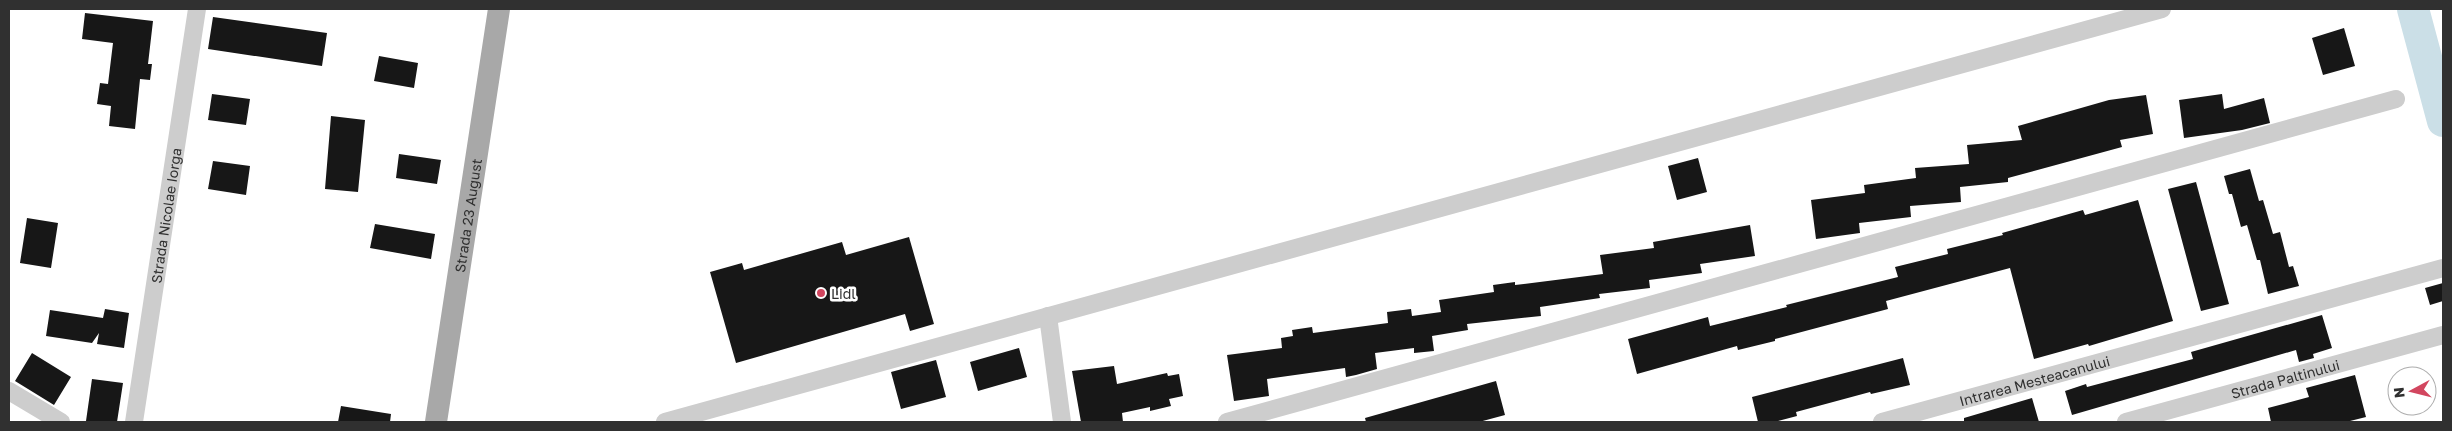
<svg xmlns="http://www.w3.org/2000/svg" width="2452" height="431" viewBox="0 0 2452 431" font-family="'Golos Text',sans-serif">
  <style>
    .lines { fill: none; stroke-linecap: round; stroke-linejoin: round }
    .river { stroke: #cbdfe7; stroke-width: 32 }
    .building { fill: #171717 }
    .minor { stroke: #cdcdcd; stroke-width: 18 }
    .major { stroke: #a8a8a8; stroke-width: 22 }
    .poi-dot { fill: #d2465f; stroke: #fff; stroke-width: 2 }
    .labels { text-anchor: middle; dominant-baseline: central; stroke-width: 5; stroke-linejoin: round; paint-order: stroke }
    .street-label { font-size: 14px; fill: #303030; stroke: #fff }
    .poi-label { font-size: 14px; fill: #303030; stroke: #fff; text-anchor: start }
  </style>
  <rect width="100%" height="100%" fill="#fff"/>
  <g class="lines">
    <path class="river" d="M 2413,9 L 2443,121"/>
  </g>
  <path class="building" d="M 85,13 L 153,21 L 148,64 L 152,64 L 150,80 L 140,79 L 135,129 L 109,126 L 111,106 L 97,104 L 100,83 L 108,84 L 113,43 L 82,39 Z
    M 213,17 L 327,33 L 322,66 L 208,49 Z
    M 2344,28 L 2355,66 L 2323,75 L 2312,38 Z
    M 379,56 L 418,63 L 414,88 L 374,81 Z
    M 212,94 L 250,99 L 246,125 L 208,120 Z
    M 2222,94 L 2224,109 L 2264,98 L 2270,123 L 2242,130 L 2184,138 L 2179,100 Z
    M 2146,95 L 2153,134 L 2120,140 L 2122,147 L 2008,178 L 2008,182 L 1960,187 L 1961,202 L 1910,206 L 1911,217 L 1859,223 L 1860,233 L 1816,239 L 1811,200 L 1865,193 L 1864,185 L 1916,178 L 1915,168 L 1969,164 L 1967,145 L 2022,140 L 2018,126 L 2109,100 Z
    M 331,116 L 365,120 L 358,192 L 325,189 Z
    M 399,154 L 441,160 L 437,184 L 396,178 Z
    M 1698,158 L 1707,192 L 1677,200 L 1668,166 Z
    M 213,161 L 250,166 L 246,195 L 208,189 Z
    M 2250,169 L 2259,201 L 2263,200 L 2273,234 L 2280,232 L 2289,267 L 2293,266 L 2299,286 L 2268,294 L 2260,260 L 2257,260 L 2247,225 L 2241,227 L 2232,194 L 2229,194 L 2224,176 Z
    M 2196,182 L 2229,304 L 2201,311 L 2168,189 Z
    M 2138,200 L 2173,321 L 2089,346 L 2088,344 L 2034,359 L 2010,268 L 1886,301 L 1888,309 L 1775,339 L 1775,341 L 1738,350 L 1737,346 L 1637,374 L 1628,339 L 1708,317 L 1710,326 L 1787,307 L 1786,305 L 1898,277 L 1895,267 L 1948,254 L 1947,249 L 2003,235 L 2002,233 L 2083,210 L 2085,215 Z
    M 27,218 L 58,223 L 51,268 L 20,263 Z
    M 375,224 L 435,234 L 431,259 L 370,248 Z
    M 1750,225 L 1755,256 L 1700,264 L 1702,273 L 1649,280 L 1650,288 L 1599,294 L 1600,298 L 1540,307 L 1541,316 L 1467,324 L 1468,330 L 1432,336 L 1434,351 L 1414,353 L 1414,348 L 1375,353 L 1377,369 L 1356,375 L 1346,377 L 1345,368 L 1267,379 L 1269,396 L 1234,401 L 1227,355 L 1282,348 L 1281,338 L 1293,336 L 1292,330 L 1312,327 L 1313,333 L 1388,323 L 1387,312 L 1411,309 L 1412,316 L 1441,312 L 1439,300 L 1494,292 L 1493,285 L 1515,282 L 1515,285 L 1603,274 L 1600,255 L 1654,248 L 1653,242 Z
    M 909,237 L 934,324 L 910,331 L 905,314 L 736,363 L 710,272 L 742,263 L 744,270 L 842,242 L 846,255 Z
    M 2443,283 L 2443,301 L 2430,305 L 2425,288 Z
    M 105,309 L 129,313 L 124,348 L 97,344 L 99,333 L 92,343 L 46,336 L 50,310 L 103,318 Z
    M 2322,315 L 2332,348 L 2313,354 L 2314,358 L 2299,362 L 2296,350 L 2072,415 L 2065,391 L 2086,384 L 2087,387 L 2193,359 L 2191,352 Z
    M 1019,348 L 1027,377 L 978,391 L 970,362 Z
    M 32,353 L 71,377 L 54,405 L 15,381 Z
    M 1903,358 L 1910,385 L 1871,394 L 1870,392 L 1796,412 L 1797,416 L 1774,422 L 1758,422 L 1752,397 Z
    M 936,360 L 946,397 L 901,409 L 891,372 Z
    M 1114,366 L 1117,384 L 1167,373 L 1168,376 L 1179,374 L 1183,396 L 1169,399 L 1171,406 L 1150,411 L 1150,407 L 1122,413 L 1123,422 L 1081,422 L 1072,371 Z
    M 2355,375 L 2366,417 L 2346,422 L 2271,422 L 2268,408 L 2309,397 L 2306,388 Z
    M 92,379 L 123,383 L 117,422 L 86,421 Z
    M 1496,381 L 1505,415 L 1479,422 L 1366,422 L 1365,418 Z
    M 2032,398 L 2039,422 L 1964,422 L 1964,418 Z
    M 341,406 L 391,414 L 390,422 L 338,422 Z"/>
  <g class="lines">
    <g class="minor">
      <path d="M 1048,316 L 1062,422"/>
      <path d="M 9,391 L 61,422"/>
      <path id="s1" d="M 134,422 L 197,9"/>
      <path d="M 665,422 L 2162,9"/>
      <path d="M 1227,422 L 2396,99"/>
      <path id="s2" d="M 1882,422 L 2443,268"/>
      <path id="s3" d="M 2126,422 L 2443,335"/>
    </g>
    <path class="major" id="s4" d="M 436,422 L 499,9"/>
  </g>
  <circle class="poi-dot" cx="821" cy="293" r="5"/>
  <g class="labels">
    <g class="street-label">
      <text stroke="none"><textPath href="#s4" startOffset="209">Strada 23 August</textPath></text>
      <text stroke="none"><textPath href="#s1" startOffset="209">Strada Nicolae Iorga</textPath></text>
      <text stroke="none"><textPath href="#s3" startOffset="165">Strada Paltinului</textPath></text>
      <text stroke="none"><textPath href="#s2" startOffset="158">Intrarea Mesteacanului</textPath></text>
    </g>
    <g class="poi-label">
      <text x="831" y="293">Lidl</text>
    </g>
  </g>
  <rect width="2452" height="431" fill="none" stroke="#303030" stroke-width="20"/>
  <g transform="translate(2412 391) rotate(263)"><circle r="24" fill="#ffffff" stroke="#acacac"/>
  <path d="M0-4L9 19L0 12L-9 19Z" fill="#d2465f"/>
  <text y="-8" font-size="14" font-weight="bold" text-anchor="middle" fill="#303030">N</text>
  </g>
</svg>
